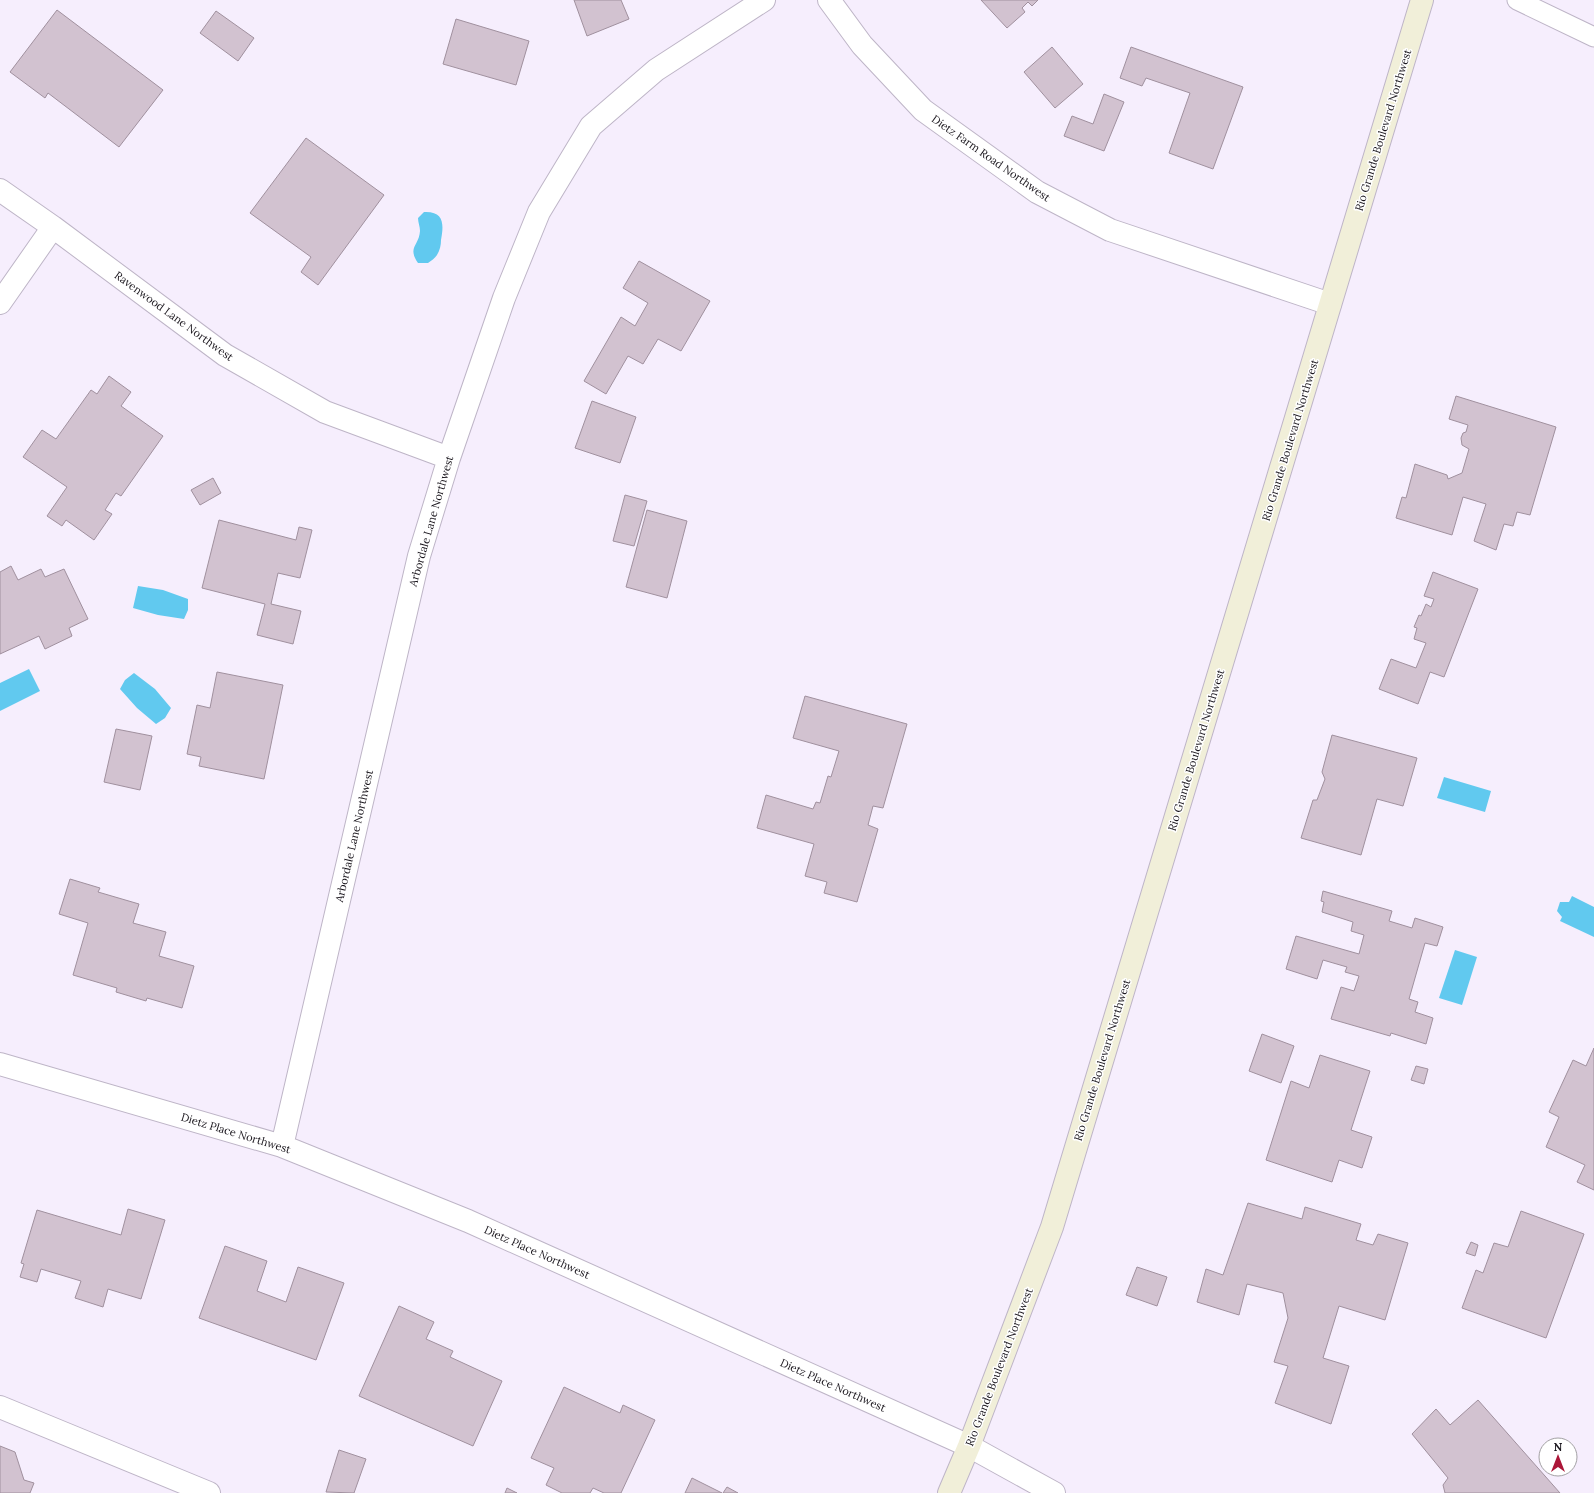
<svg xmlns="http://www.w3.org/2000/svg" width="1594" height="1493" viewBox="0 0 1594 1493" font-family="Lora,serif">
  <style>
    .water { fill: #61c9ef }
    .building { fill: #d2c2d0; stroke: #a0909e }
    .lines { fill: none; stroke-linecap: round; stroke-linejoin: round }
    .lane-casing { stroke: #beb5c7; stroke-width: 21 }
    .street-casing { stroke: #beb5c7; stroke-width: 24 }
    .secondary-casing { stroke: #beb5c7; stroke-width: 24 }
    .lane { stroke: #fff; stroke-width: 19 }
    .street { stroke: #fff; stroke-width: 22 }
    .secondary { stroke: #f1efd9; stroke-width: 22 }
    .labels { text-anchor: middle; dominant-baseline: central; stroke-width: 3; stroke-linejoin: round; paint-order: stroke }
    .street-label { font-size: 11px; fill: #19151c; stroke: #fff }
  </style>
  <rect width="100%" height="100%" fill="#f6eefd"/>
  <path class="water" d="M 424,212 C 444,211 444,224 441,240 C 441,245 440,250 437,255 C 435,258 431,261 428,263 L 418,263 C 407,247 419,246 420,231 C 420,227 418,222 418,218 Z
    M 138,586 L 163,590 L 188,599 L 188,610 L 184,619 L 158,615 L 133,608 Z
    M 29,669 L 40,691 L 0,711 L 0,683 Z
    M 134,673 L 155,689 L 171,708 L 165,718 L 156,724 L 137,708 L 120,689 L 125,680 Z
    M 1444,777 L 1491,791 L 1485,812 L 1437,798 Z
    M 1572,896 L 1594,907 L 1594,937 L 1560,921 L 1562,917 L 1557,911 L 1560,902 L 1569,902 Z
    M 1455,950 L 1477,957 L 1462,1005 L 1439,998 Z"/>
  <path class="building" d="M 574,0 L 621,0 L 629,19 L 587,36 Z
    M 981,0 L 1038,0 L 1032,6 L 1028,2 L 1022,8 L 1025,12 L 1007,28 Z
    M 57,10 L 163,90 L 119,147 L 48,93 L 45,98 L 10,72 Z
    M 216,11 L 254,38 L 238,61 L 200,33 Z
    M 456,19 L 529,41 L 516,85 L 443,64 Z
    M 1052,47 L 1083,84 L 1055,108 L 1024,72 Z
    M 1131,47 L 1243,87 L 1213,169 L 1169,153 L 1190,93 L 1146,78 L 1142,86 L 1120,78 Z
    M 1104,94 L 1124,102 L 1104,151 L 1064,136 L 1072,116 L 1093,124 Z
    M 306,138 L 384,195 L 318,285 L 301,272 L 311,257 L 250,213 Z
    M 639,261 L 710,301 L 681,351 L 658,339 L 643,364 L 628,356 L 606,394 L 584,381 L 621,317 L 635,326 L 648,303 L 623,288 Z
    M 109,376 L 131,392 L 121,406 L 163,436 L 121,496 L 116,493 L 105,510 L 112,514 L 94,540 L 66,520 L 62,526 L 47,516 L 67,487 L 23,457 L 42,430 L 56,439 L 91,390 L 97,394 Z
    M 1456,396 L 1556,427 L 1530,515 L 1517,512 L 1513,526 L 1504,524 L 1496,550 L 1474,541 L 1486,504 L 1463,497 L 1452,535 L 1396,518 L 1402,497 L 1406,498 L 1415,464 L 1447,475 L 1448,479 L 1462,473 L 1469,449 L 1462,445 L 1461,438 L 1463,433 L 1466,432 L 1468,425 L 1449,419 Z
    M 592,401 L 636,417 L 620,463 L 575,448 Z
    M 213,478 L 221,493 L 200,505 L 191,490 Z
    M 625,495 L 647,501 L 634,546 L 613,541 Z
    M 647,510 L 687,521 L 667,598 L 626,587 Z
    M 219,520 L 296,540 L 299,527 L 312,530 L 300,578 L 278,573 L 271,604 L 301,611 L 293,644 L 257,635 L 265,604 L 202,588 Z
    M 11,566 L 18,580 L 41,569 L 45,577 L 64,569 L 88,619 L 69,628 L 72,636 L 45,649 L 39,636 L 0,654 L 0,572 Z
    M 1433,572 L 1478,589 L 1444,677 L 1430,672 L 1418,704 L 1379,689 L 1391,659 L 1416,668 L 1426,643 L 1414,639 L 1417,628 L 1414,627 L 1419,615 L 1421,616 L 1426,604 L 1431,607 L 1434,599 L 1424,596 Z
    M 217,672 L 283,685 L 264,779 L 199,766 L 201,757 L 187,754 L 197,705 L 210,708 Z
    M 805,696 L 907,724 L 883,808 L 873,806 L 868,825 L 878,829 L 857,902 L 824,893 L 827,882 L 805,876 L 814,844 L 757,828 L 766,795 L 813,809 L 816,802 L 820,803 L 828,776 L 831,777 L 839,751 L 793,738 Z
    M 116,729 L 152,736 L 140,790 L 104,782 Z
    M 1332,735 L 1417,758 L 1403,806 L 1377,799 L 1361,855 L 1301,838 L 1313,800 L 1317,800 L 1325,779 L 1322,772 Z
    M 70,879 L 100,888 L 98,892 L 139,904 L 133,923 L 166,932 L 159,956 L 194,966 L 182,1008 L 147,998 L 146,1001 L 116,992 L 117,988 L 73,975 L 88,923 L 59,914 Z
    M 1323,891 L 1392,911 L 1389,921 L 1412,928 L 1415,918 L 1443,927 L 1437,946 L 1425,943 L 1409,999 L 1418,1002 L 1415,1012 L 1433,1018 L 1426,1044 L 1391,1033 L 1390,1036 L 1331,1019 L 1341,987 L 1354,991 L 1359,976 L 1345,972 L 1347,967 L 1323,960 L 1317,979 L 1286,969 L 1296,936 L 1359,954 L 1364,935 L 1351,931 L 1353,922 L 1322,912 L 1324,902 L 1321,901 Z
    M 1262,1034 L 1294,1046 L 1281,1083 L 1249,1071 Z
    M 1594,1048 L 1594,1190 L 1577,1182 L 1585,1165 L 1546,1147 L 1559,1117 L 1549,1112 L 1573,1060 L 1586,1066 Z
    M 1320,1055 L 1370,1071 L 1351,1130 L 1372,1137 L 1362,1168 L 1339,1160 L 1332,1182 L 1266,1160 L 1291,1081 L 1309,1088 Z
    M 1416,1066 L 1428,1069 L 1424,1084 L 1411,1080 Z
    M 1248,1203 L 1302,1219 L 1305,1207 L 1361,1224 L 1356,1240 L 1373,1245 L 1378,1234 L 1408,1243 L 1385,1320 L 1339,1306 L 1323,1358 L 1349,1366 L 1331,1424 L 1275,1403 L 1288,1366 L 1274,1362 L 1288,1318 L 1283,1293 L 1247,1284 L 1239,1315 L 1197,1302 L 1206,1269 L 1223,1275 Z
    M 128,1209 L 165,1220 L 141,1299 L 108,1289 L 103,1307 L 75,1298 L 81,1281 L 41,1269 L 37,1282 L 20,1277 L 24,1264 L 21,1263 L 37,1210 L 121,1235 Z
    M 1521,1211 L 1584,1234 L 1546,1338 L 1462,1308 L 1476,1270 L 1483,1273 L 1494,1243 L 1508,1247 Z
    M 1471,1242 L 1478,1245 L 1475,1256 L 1466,1253 Z
    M 225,1246 L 267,1261 L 257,1291 L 286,1302 L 298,1267 L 344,1283 L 316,1360 L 199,1318 Z
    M 1137,1267 L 1167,1277 L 1157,1306 L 1126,1295 Z
    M 399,1306 L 434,1322 L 426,1339 L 453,1351 L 450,1357 L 502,1381 L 473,1446 L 359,1396 Z
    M 564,1387 L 620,1413 L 623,1405 L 655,1420 L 621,1493 L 604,1493 L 593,1488 L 590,1493 L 562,1493 L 546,1485 L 554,1468 L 531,1458 Z
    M 1478,1400 L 1560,1493 L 1445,1493 L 1443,1485 L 1448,1478 L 1412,1434 L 1436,1409 L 1450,1425 Z
    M 0,1446 L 15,1452 L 24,1480 L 34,1483 L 30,1493 L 0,1493 Z
    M 339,1450 L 366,1459 L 354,1493 L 326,1492 Z
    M 692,1478 L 722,1493 L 685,1493 Z
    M 727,1487 L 738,1493 L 723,1493 Z
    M 507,1488 L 517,1493 L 505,1493 Z"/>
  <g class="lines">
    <defs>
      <path id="lane" d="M 1517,0 L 1594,37"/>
      <path id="street" d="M 829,0 L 862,45 L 923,110 L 1037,192 L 1110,230 L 1330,304
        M 0,190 L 53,227 L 225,355 L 325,412 L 449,458
        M 0,303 L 53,227
        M 0,1064 L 282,1146 L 468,1221 L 969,1446 L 1054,1493
        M 282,1146 L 419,556 L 449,458 L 504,298 L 539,212 L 591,126 L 656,70 L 764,0
        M 0,1407 L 209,1493"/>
      <path id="secondary" d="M 949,1493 L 969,1446 L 1052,1227 L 1422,0"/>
    </defs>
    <use href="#lane" class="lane-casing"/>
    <use href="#street" class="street-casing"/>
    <use href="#secondary" class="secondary-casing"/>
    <use href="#lane" class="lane"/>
    <use href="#street" class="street"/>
    <use href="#secondary" class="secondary"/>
  </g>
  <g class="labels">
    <g class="street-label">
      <text transform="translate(1383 130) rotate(-73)">Rio Grande Boulevard Northwest</text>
      <text transform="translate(991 158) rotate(35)">Dietz Farm Road Northwest</text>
      <text transform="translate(174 316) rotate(36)">Ravenwood Lane Northwest</text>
      <text transform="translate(1290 440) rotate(-73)">Rio Grande Boulevard Northwest</text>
      <text transform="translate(431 521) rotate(-74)">Arbordale Lane Northwest</text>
      <text transform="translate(1196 750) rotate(-73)">Rio Grande Boulevard Northwest</text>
      <text transform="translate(354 836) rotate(-77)">Arbordale Lane Northwest</text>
      <text transform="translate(1102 1060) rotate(-73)">Rio Grande Boulevard Northwest</text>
      <text transform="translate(236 1133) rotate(17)">Dietz Place Northwest</text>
      <text transform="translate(537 1252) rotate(24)">Dietz Place Northwest</text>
      <text transform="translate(999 1367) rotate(-69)">Rio Grande Boulevard Northwest</text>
      <text transform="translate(833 1385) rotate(24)">Dietz Place Northwest</text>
    </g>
  </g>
  <g transform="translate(1558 1457)"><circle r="19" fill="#ffffff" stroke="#a3a1a4"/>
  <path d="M0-3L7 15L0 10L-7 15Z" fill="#ac1638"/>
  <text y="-6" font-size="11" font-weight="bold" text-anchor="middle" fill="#19151c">N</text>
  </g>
</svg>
